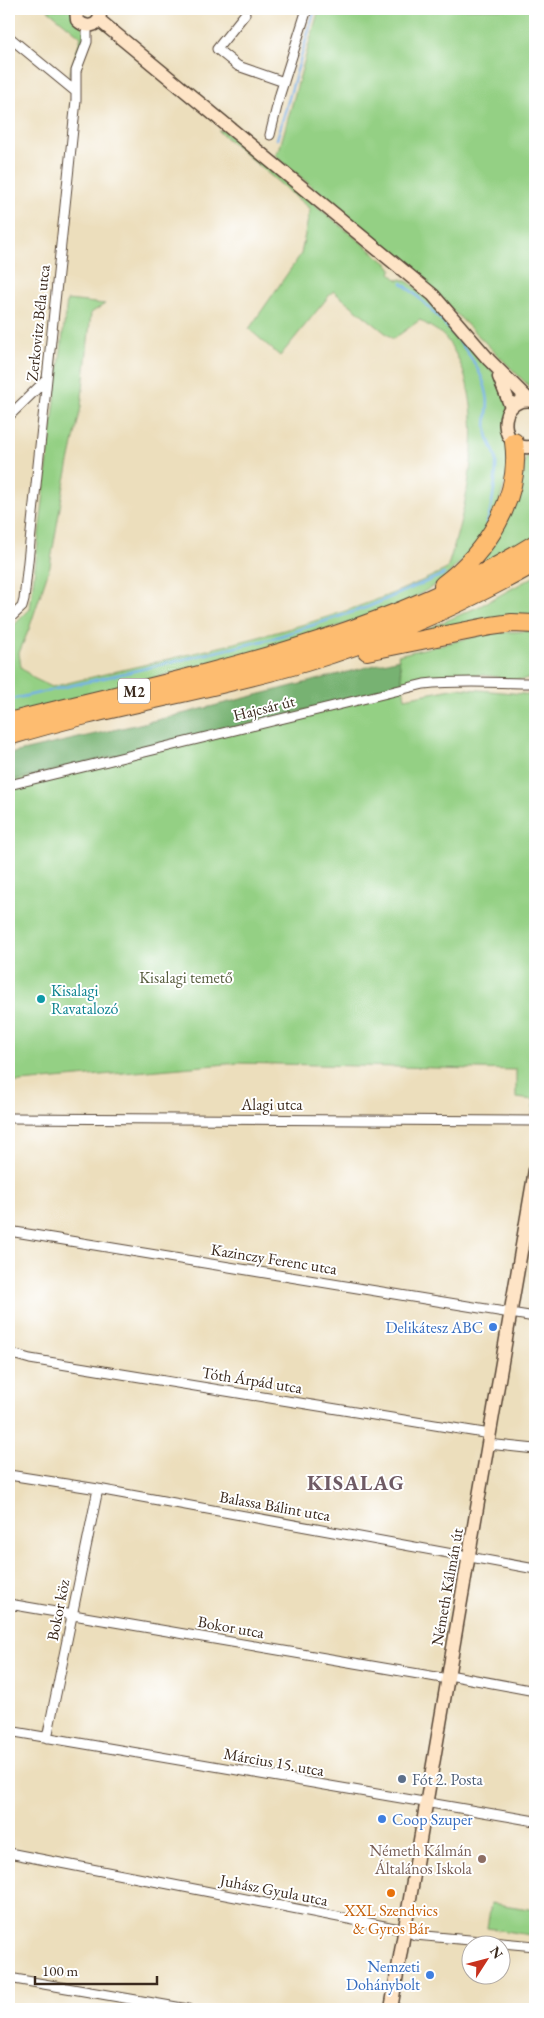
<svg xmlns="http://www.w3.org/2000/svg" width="544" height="2018" viewBox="0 0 544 2018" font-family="'EB Garamond',serif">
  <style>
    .green { fill: #94d084; stroke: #687d51 }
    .forest { fill: #77b272; stroke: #596e48 }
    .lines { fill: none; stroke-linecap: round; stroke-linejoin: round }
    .stream { stroke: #75b1e7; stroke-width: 2.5 }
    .street-casing { stroke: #564536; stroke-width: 11 }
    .secondary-casing { stroke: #564536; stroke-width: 15 }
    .highway-casing { stroke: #564536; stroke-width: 20 }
    .street { stroke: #fff; stroke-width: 9 }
    .secondary { stroke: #fee4c6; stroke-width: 12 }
    .highway { stroke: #fdbc70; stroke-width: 18 }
    .culture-dot { fill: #0f9aa8; stroke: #fff; stroke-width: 2 }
    .shop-dot { fill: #3f7fe0; stroke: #fff; stroke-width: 2 }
    .service-dot { fill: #5c6f8a; stroke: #fff; stroke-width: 2 }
    .education-dot { fill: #8d6e63; stroke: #fff; stroke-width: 2 }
    .food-dot { fill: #e8710a; stroke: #fff; stroke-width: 2 }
    .labels { text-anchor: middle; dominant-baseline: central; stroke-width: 4; stroke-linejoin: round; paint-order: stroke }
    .shield { fill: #fff; stroke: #766a62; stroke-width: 1 }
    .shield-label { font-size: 15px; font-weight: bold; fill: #3b2a1e }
    .street-label { font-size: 16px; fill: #3b2a1e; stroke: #fff }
    .park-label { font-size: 16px; fill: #565c3d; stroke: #fff }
    .culture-label { font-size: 16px; fill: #0d838f; stroke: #fff; text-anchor: start }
    .shop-label { font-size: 16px; fill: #366cbe; stroke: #fff; text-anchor: end }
    .service-label { font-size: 16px; fill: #4e5e75; stroke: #fff; text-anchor: start }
    .education-label { font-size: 16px; fill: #785e54; stroke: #fff; text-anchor: end }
    .food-label { font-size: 16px; fill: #c56008; stroke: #fff }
    .district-label { font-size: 21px; font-weight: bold; letter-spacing: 1px; fill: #6f5b64; stroke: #fff }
  </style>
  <rect width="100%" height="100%" fill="#fff"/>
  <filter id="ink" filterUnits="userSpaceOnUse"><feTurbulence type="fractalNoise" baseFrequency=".02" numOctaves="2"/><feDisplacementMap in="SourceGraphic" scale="10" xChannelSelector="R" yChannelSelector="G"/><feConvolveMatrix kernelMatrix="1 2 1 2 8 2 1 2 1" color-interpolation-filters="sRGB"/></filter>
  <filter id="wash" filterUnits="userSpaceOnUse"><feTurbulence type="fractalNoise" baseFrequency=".0096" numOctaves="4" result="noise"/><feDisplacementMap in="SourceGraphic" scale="20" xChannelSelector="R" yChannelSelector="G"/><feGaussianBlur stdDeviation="1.12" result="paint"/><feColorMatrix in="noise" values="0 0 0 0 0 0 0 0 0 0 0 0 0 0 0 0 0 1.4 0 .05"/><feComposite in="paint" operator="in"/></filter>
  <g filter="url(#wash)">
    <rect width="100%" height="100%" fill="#ecdebc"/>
    <path class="green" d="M 47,9 L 75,9 L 87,33 L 69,76 L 81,37 Z
      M 319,9 L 535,9 L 535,392 L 407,265 L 275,156 L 280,147 Z
      M 223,130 L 389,265 L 392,269 L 390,273 L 398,280 L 402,279 L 410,283 L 429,299 L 487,363 L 498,380 L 507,403 L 513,457 L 489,534 L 440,582 L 402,605 L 259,653 L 175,672 L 95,696 L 9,718 L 9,630 L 30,609 L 67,300 L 105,304 L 91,313 L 81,407 L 63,490 L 50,566 L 29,629 L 19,653 L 21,667 L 33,678 L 52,687 C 185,653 323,631 447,569 C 468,503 492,402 447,340 C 442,332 428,326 420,320 L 393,339 L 333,291 L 280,356 L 249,329 L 301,254 L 310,209 L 218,131 Z
      M 526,457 L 535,457 L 535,538 L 460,580 C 469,572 479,565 486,556 C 507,527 518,491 526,457 Z
      M 535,576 L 535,621 L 407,638 L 480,606 Z
      M 528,631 L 535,632 L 535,677 C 517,684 499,676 481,675 C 455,674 427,679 403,686 L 405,698 L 457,688 L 535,695 L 535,1116 L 532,1117 L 534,1100 L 516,1098 L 516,1070 L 238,1063 L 9,1083 L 9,781 L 403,685 L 398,655 L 490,633 Z
      M 491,1903 L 535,1910 L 535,1936 L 487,1928 Z"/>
    <path class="forest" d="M 399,659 L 403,686 L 9,781 L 9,754 L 174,716 Z"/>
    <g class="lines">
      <path class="stream" d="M 277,139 L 315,9
        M 402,283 C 431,307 481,357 487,395 C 490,408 484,421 487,433 C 488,442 495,450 496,459 C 497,474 492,509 487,523
        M 533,469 L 535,472
        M 9,700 L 271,639 L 368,607 L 444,574"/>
    </g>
  </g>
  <g filter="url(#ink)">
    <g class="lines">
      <defs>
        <path id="street" d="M 245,14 L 217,49 L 238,66 L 284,82
          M 9,37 L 76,92
          M 270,135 L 280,94 L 307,9
          M 9,416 L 47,379
          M 9,619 L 22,607 L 24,600 L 76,100 L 76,71 L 87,42 L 87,26
          M 9,785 L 424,684 C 461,680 498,683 535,683
          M 9,1118 L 535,1121
          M 9,1231 L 535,1317
          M 9,1353 L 30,1359 L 490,1434
          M 488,1444 L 535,1449
          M 9,1475 L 98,1489 L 535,1569
          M 9,1604 L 448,1679
          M 449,1675 L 535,1691
          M 9,1731 L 535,1821
          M 47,1738 L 98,1489
          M 9,1853 L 405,1930 L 415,1935 L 535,1946
          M 9,1978 L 188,2009"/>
        <path id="secondary" d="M 76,9 L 77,20 C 84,27 93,28 99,20 L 101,9
          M 99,20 L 433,295 L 489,360 L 529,400
          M 499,377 L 511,407
          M 533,401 C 494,395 498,456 535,446
          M 391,2009 L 535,1170"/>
        <path id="highway" d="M 443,585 C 486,553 522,498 514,442
          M 367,651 L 491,626 L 512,623 L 535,624
          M 9,722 C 187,677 376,642 535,544
          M 9,736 C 106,706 208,691 306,662 C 386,638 462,604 535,563"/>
      </defs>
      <use href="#street" class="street-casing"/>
      <use href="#secondary" class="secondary-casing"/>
      <use href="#highway" class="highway-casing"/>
      <use href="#street" class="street"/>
      <use href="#secondary" class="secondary"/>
      <use href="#highway" class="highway"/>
    </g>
  </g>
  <circle class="culture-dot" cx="41" cy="999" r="5"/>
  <g class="shop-dot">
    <circle cx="493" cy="1327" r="5"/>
    <circle cx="382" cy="1819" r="5"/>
    <circle cx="430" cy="1975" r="5"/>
  </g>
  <circle class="service-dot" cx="402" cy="1779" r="5"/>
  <circle class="education-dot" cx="482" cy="1859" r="5"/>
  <circle class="food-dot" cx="391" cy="1893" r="5"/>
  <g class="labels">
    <rect class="shield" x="118" y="678.5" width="32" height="25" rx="4"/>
    <g class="shield-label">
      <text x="134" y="691">M2</text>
    </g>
    <g class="street-label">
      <text transform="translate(38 323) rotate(-84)">Zerkovitz Béla utca</text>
      <text transform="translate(264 708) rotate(-14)">Hajcsár út</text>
      <text x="272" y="1104">Alagi utca</text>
      <text transform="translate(274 1259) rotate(9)">Kazinczy Ferenc utca</text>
      <text transform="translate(252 1380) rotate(9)">Tóth Árpád utca</text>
      <text transform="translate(275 1506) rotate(10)">Balassa Bálint utca</text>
      <text transform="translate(447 1587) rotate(-80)">Németh Kálmán út</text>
      <text transform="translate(58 1610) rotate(-79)">Bokor köz</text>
      <text transform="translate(231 1627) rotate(10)">Bokor utca</text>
      <text transform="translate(274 1762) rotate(10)">Március 15. utca</text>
      <text transform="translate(274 1890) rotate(11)">Juhász Gyula utca</text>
    </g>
    <g class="park-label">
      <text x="186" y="977">Kisalagi temető</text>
    </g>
    <g class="culture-label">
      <text x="51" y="990">Kisalagi<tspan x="51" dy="18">Ravatalozó</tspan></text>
    </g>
    <g class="shop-label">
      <text x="483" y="1327">Delikátesz ABC</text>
      <text x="392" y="1819" text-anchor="start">Coop Szuper</text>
      <text x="420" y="1966">Nemzeti<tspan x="420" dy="18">Dohánybolt</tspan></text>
    </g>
    <g class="service-label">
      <text x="412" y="1779">Fót 2. Posta</text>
    </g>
    <g class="education-label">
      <text x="472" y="1850">Németh Kálmán<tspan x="472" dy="18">Általános Iskola</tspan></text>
    </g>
    <g class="food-label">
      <text x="391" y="1910">XXL Szendvics<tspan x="391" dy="18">&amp; Gyros Bár</tspan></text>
    </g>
    <g class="district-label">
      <text x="356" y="1482">KISALAG</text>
    </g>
  </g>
  <rect width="544" height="2018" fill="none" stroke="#fff" stroke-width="30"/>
  <g transform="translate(486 1960) rotate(54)"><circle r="24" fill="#ffffff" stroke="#b1aaa5"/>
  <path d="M0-4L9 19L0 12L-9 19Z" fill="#c8321e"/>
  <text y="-8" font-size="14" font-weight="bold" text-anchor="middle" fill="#3b2a1e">N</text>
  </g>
  <path d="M35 1976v8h122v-8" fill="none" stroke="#3b2a1e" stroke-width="2.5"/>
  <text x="42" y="1976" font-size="15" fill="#3b2a1e" stroke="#ffffff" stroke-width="4" paint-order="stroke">100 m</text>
</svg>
